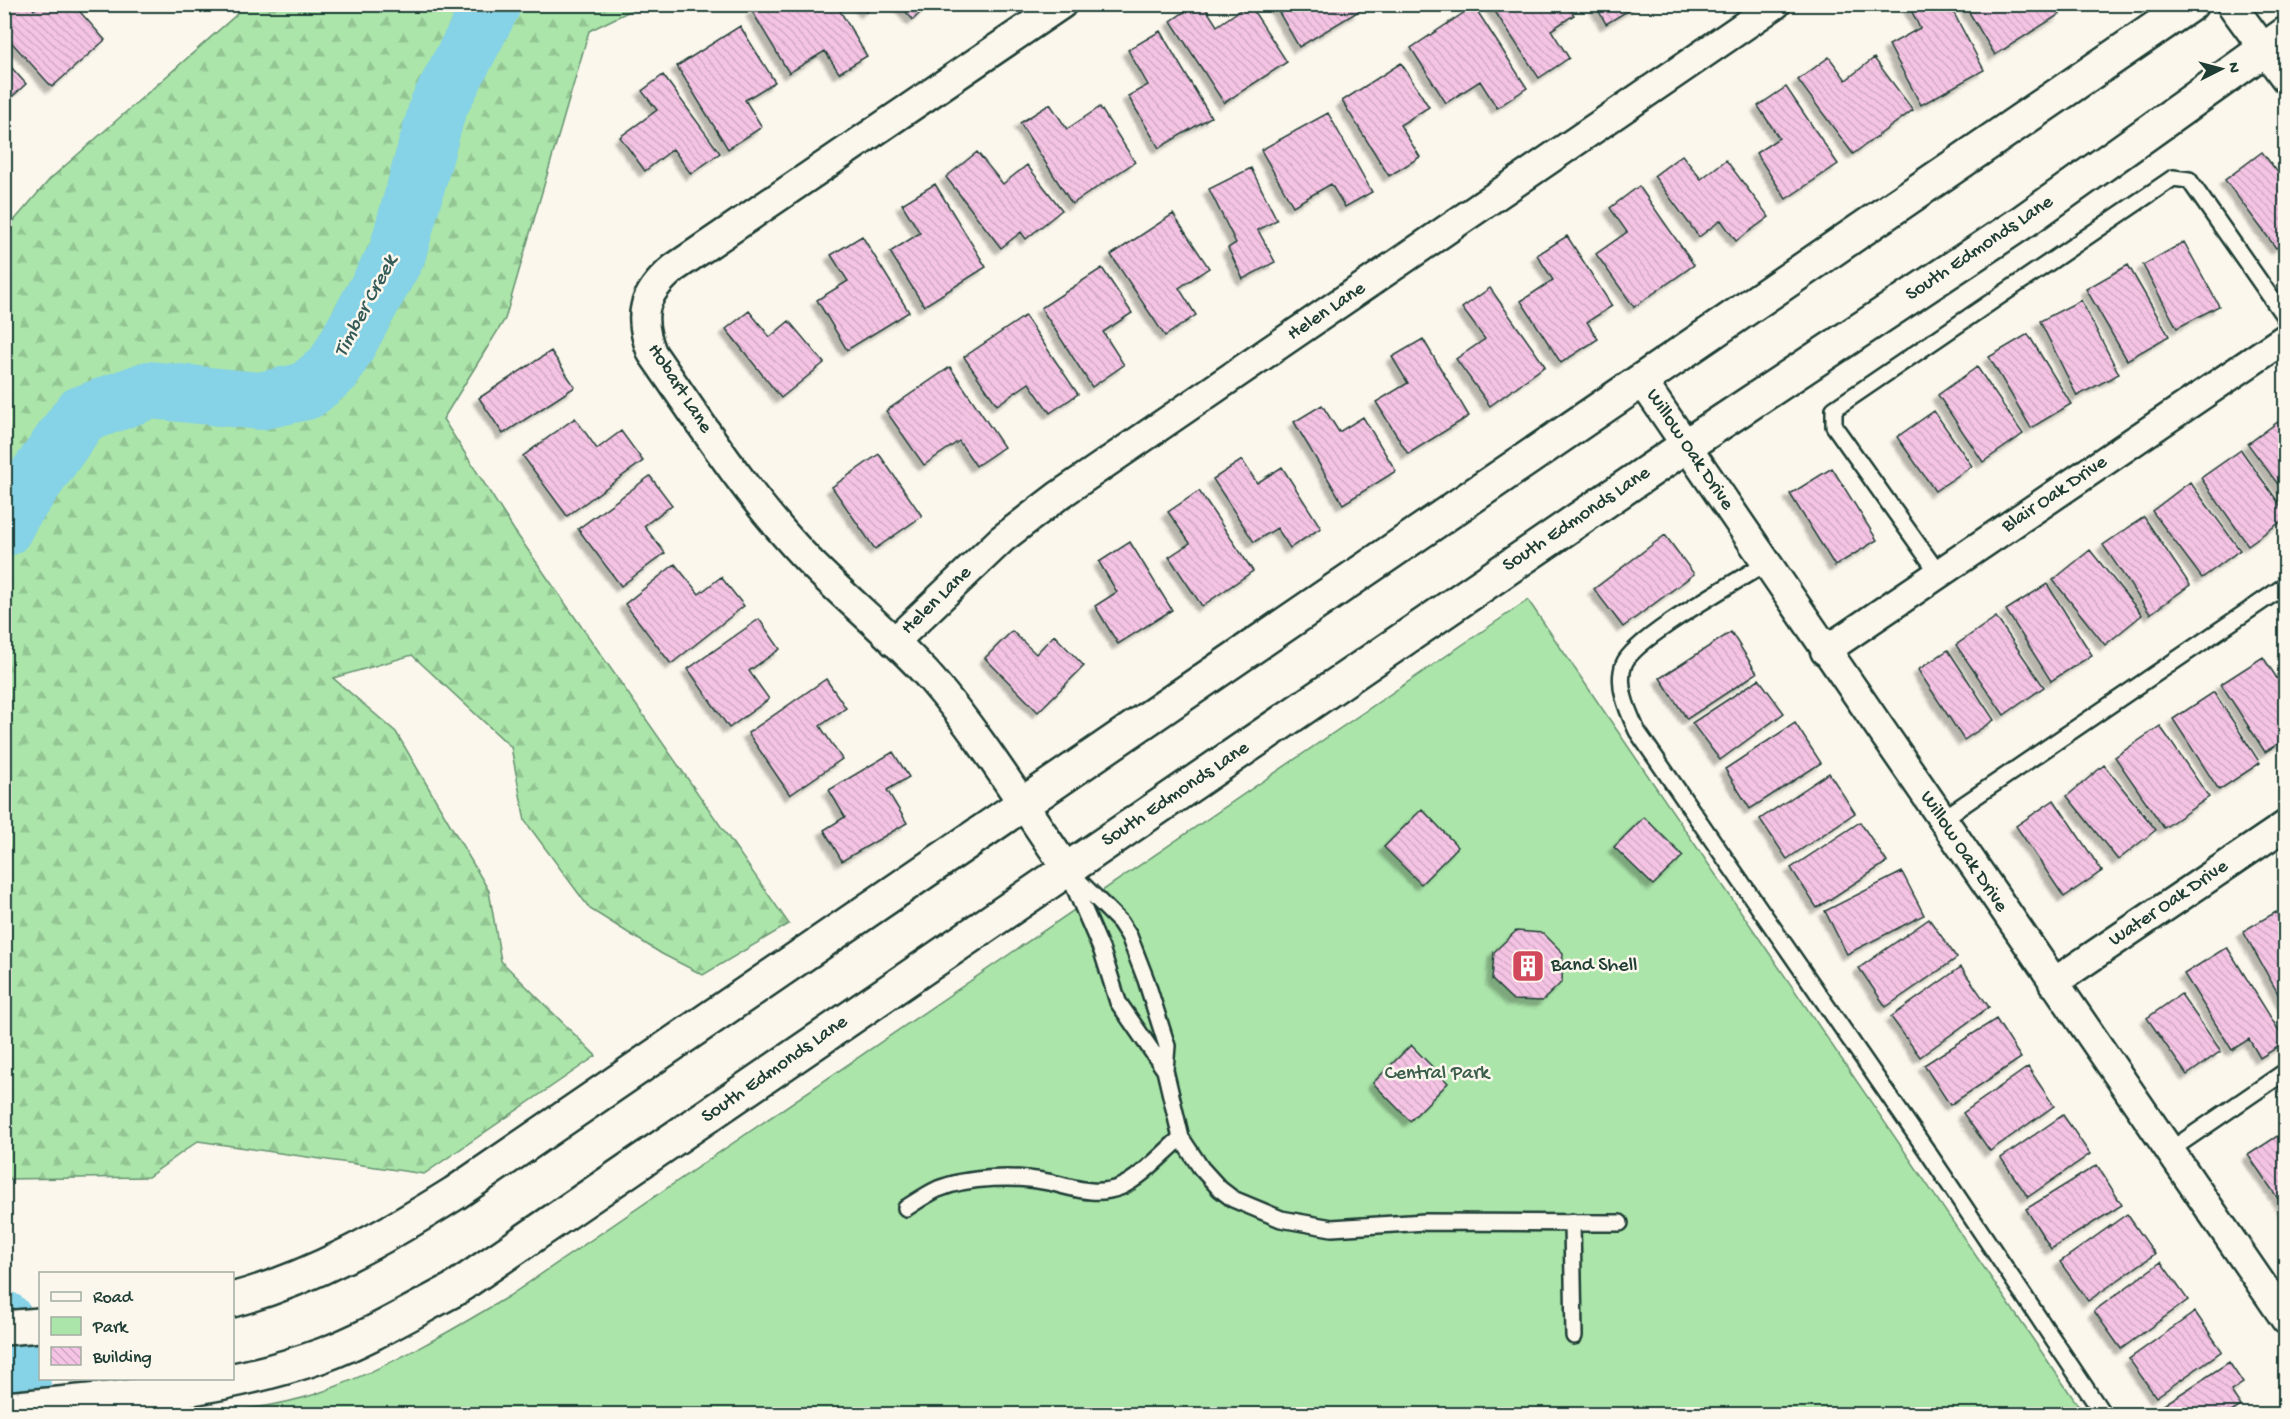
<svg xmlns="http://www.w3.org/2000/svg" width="2290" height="1419" viewBox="0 0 2290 1419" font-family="'Gochi Hand',sans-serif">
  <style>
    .forest { fill: url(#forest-firs); stroke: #65916f; stroke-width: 1.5 }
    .green { fill: #abe5aa; stroke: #65916f; stroke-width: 1.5 }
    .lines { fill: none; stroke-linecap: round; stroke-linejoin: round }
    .river { stroke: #86d2e6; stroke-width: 58 }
    .building { fill: url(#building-back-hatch); stroke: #1f3d34; stroke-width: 1.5; filter: url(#shadow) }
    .service-casing { stroke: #1f3d34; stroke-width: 20 }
    .minor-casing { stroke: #1f3d34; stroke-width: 33 }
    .secondary-casing { stroke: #1f3d34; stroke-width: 38 }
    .service { stroke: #fbf7ec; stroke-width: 15 }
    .minor { stroke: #fbf7ec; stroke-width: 28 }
    .secondary { stroke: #fbf7ec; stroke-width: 33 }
    .labels { text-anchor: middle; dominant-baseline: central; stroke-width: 5; stroke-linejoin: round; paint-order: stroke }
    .street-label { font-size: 20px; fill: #1f3d34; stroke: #fbf7ec }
    .poi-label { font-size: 20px; fill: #1f3d34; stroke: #fbf7ec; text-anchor: start }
    .park-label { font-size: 20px; fill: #3b5f4c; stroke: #fbf7ec }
    .water-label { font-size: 21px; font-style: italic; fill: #345b58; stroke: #fbf7ec }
  </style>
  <defs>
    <pattern id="forest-firs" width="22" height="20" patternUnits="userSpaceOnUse" patternTransform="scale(1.5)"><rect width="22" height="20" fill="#abe5aa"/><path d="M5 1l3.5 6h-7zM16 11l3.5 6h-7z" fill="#93c593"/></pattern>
    <pattern id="building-back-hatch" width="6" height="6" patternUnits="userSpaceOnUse" patternTransform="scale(1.5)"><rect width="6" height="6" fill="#f5c4e4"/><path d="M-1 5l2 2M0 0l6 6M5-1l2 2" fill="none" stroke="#d2a9c4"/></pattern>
    <filter id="shadow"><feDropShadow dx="-5.5" dy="5.5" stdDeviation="1.5" flood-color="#0004"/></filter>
  </defs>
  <rect width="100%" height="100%" fill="#fbf7ec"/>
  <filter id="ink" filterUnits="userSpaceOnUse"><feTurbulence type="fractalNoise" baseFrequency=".0167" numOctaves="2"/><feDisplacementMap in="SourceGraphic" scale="12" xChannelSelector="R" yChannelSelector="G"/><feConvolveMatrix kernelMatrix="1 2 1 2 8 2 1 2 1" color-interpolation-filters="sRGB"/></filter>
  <g filter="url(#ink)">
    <path class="forest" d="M 239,5 L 642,5 L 589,31 L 505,319 L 443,419 L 514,530 L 789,924 L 703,975 L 662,954 L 590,909 L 525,821 L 511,747 L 412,655 L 333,678 L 396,732 L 489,891 L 501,961 L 596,1056 L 424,1174 L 198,1141 L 148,1177 L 5,1179 L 5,231 L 50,179 L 236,15 Z"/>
    <path class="green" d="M 1528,600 L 2084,1414 L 206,1414 C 246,1409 288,1405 327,1390 C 391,1366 451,1331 509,1296 Z"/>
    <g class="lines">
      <path class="river" d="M 4,528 L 11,514 L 81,415 L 149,390 L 260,401 L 306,391 L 334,368 L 397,254 L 438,107 L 492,4
        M 4,1320 L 21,1364 L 23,1414"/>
    </g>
    <path class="building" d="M 4,4 L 29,4 L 34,10 L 40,4 L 73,4 L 105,40 L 52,87 L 4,34 Z
      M 763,4 L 836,4 L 867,56 L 839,73 L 825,51 L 789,73 L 752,11 Z
      M 859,4 L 874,4 L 866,12 Z
      M 899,4 L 929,4 L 913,20 Z
      M 1196,4 L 1203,4 L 1217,26 L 1249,4 L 1287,62 L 1224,103 L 1171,21 Z
      M 1274,4 L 1355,4 L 1359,11 L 1299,47 Z
      M 1490,4 L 1567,4 L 1574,15 L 1551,30 L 1569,58 L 1539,78 Z
      M 1595,4 L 1639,4 L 1606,24 Z
      M 1908,4 L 1949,4 L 1984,70 L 1921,105 L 1889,45 L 1920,28 Z
      M 1964,4 L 2054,4 L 2060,14 L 1995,55 Z
      M 1474,6 L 1527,88 L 1497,108 L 1480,81 L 1446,103 L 1411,48 Z
      M 740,26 L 775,82 L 745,100 L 762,127 L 728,149 L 677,66 Z
      M 1160,31 L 1211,117 L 1159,148 L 1128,96 L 1148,85 L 1128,50 Z
      M 1829,57 L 1846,80 L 1874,58 L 1913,110 L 1853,154 L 1798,80 Z
      M 4,59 L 26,84 L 4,104 Z
      M 1401,63 L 1429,107 L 1400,125 L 1420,157 L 1389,176 L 1342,101 Z
      M 663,75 L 720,153 L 691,174 L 673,149 L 645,171 L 620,137 L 657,110 L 642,91 Z
      M 1786,87 L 1838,164 L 1786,199 L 1756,153 L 1779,138 L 1758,106 Z
      M 1050,104 L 1067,129 L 1100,107 L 1135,162 L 1072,204 L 1020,123 Z
      M 1328,113 L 1372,192 L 1345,207 L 1331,184 L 1293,206 L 1261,150 Z
      M 977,152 L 1003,184 L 1027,165 L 1062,210 L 1026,239 L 1021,232 L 1001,248 L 946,177 Z
      M 2262,152 L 2286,183 L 2286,241 L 2276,248 L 2225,180 Z
      M 1682,155 L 1701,179 L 1726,160 L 1769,217 L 1736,241 L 1721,220 L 1699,237 L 1654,176 Z
      M 1251,168 L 1277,220 L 1258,230 L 1275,262 L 1243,279 L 1228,248 L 1236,243 L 1209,189 Z
      M 935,184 L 986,267 L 924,306 L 890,252 L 920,233 L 902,204 Z
      M 1639,186 L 1694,265 L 1634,307 L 1596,254 L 1627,232 L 1610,208 Z
      M 1173,214 L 1209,268 L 1179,288 L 1196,315 L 1165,336 L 1111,255 Z
      M 862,236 L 909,312 L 847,350 L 817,300 L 848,281 L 831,255 Z
      M 1567,236 L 1612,306 L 1587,322 L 1598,339 L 1561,363 L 1521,301 L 1553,280 L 1537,255 Z
      M 2184,242 L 2219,306 L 2177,328 L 2143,265 Z
      M 2128,265 L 2169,336 L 2127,360 L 2086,289 Z
      M 1102,268 L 1132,313 L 1103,332 L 1124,365 L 1092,387 L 1041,308 Z
      M 1490,288 L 1545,366 L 1490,406 L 1456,359 L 1485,339 L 1462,308 Z
      M 2081,300 L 2119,374 L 2077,396 L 2040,321 Z
      M 749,311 L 770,337 L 789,321 L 824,363 L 781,398 L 726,329 Z
      M 1025,316 L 1078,394 L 1050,413 L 1029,383 L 997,405 L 964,357 Z
      M 2028,334 L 2071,404 L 2031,428 L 1989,357 Z
      M 1423,339 L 1469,416 L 1408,454 L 1376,402 L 1408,383 L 1392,357 Z
      M 551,351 L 575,387 L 503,434 L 479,398 Z
      M 950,367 L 1004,447 L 976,466 L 959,441 L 924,465 L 886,411 Z
      M 1977,367 L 2023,434 L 1983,462 L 1938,395 Z
      M 1322,405 L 1339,432 L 1363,417 L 1396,471 L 1343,504 L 1294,422 Z
      M 1934,411 L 1972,466 L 1935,491 L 1897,437 Z
      M 2286,416 L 2286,495 L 2248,444 Z
      M 575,418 L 597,449 L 621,431 L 643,461 L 567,516 L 523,456 Z
      M 2241,450 L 2286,513 L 2286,518 L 2248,545 L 2201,478 Z
      M 879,454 L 922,516 L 875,549 L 832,487 Z
      M 1242,460 L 1257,483 L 1282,467 L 1321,528 L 1290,548 L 1277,528 L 1254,542 L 1213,479 Z
      M 1832,468 L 1877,540 L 1835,566 L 1790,494 Z
      M 650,476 L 672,505 L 644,526 L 665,553 L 621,586 L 578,529 Z
      M 2190,482 L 2240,550 L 2202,578 L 2152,511 Z
      M 1199,491 L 1253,571 L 1202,606 L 1169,557 L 1190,543 L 1168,512 Z
      M 2144,517 L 2190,585 L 2150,614 L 2103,545 Z
      M 1665,535 L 1694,574 L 1623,627 L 1594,589 Z
      M 1130,542 L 1172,610 L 1118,644 L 1095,606 L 1117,592 L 1099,562 Z
      M 2090,550 L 2142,615 L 2105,645 L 2053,580 Z
      M 675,564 L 699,594 L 721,577 L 744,606 L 671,664 L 625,604 Z
      M 2047,584 L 2092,655 L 2051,681 L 2006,610 Z
      M 1996,617 L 2044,687 L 2004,715 L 1956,645 Z
      M 759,619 L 780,649 L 749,671 L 769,699 L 729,728 L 688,669 Z
      M 1012,631 L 1036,654 L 1054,635 L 1084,666 L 1038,712 L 985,658 Z
      M 1731,632 L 1757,673 L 1687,719 L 1660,678 Z
      M 1948,650 L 1994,720 L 1964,740 L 1918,670 Z
      M 2263,657 L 2286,692 L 2286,739 L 2265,752 L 2221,684 Z
      M 826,679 L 846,708 L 820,726 L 842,759 L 790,795 L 748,733 Z
      M 1759,679 L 1784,713 L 1720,760 L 1692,723 Z
      M 2214,692 L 2260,763 L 2219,790 L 2173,719 Z
      M 1795,723 L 1821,763 L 1750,809 L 1725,769 Z
      M 2160,726 L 2209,797 L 2164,828 L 2115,757 Z
      M 893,752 L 909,777 L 887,790 L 907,823 L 842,861 L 824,830 L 845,817 L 829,790 Z
      M 2104,765 L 2156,830 L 2118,860 L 2067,796 Z
      M 1829,773 L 1855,813 L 1787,859 L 1760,819 Z
      M 2054,800 L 2102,871 L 2064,897 L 2016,826 Z
      M 1422,809 L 1458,847 L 1421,884 L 1384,847 Z
      M 1644,817 L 1683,856 L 1653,885 L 1614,847 Z
      M 1860,822 L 1887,862 L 1817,908 L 1791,868 Z
      M 1902,872 L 1924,915 L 1847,954 L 1825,911 Z
      M 2276,912 L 2286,929 L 2285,1006 L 2243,931 Z
      M 1929,919 L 1957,958 L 1886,1007 L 1859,968 Z
      M 1516,931 L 1543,933 L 1563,953 L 1562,982 L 1542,1001 L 1513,1000 L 1492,980 L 1494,952 Z
      M 2227,947 L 2286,1042 L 2260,1058 L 2249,1039 L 2232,1050 L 2184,974 Z
      M 1961,967 L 1989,1007 L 1920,1057 L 1891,1017 Z
      M 2181,994 L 2221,1051 L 2187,1075 L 2147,1018 Z
      M 1996,1019 L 2021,1058 L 1950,1105 L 1924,1065 Z
      M 1411,1045 L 1448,1083 L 1410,1121 L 1373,1083 Z
      M 2028,1067 L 2054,1106 L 1990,1151 L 1963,1113 Z
      M 2063,1115 L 2090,1154 L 2028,1197 L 2001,1158 Z
      M 2282,1133 L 2286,1138 L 2286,1210 L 2248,1155 Z
      M 2097,1165 L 2122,1205 L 2051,1249 L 2026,1209 Z
      M 2127,1214 L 2155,1254 L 2088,1301 L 2060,1262 Z
      M 2161,1262 L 2188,1300 L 2121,1349 L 2094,1311 Z
      M 2195,1312 L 2222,1351 L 2156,1397 L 2129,1359 Z
      M 2229,1362 L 2243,1383 L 2231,1391 L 2241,1406 L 2228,1414 L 2163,1414 L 2159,1408 Z"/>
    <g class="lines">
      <defs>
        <path id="service" d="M 1766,563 C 1738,581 1634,638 1624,664 C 1616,686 1628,711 1637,731 L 1927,1151 L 2103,1414
          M 1939,574 L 1834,426 L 1834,409 L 2173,178 L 2189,180 L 2286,319
          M 1941,820 L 2286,585
          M 1067,869 L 1120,922 L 1129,936 L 1146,980 L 1167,1046 L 1165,1070 L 1181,1138 L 1201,1168 L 1220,1189 L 1233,1199 L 1281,1219 L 1332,1228 L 1425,1222 L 1620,1223
          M 1070,877 L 1102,951 L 1118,1002 L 1165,1070
          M 2169,1151 L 2286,1071
          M 906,1208 C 917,1201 927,1194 938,1189 C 967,1177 1017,1175 1048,1182 C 1072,1187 1095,1197 1120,1187 C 1141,1178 1163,1153 1181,1138
          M 1572,1222 L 1574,1336"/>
        <path id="minor" d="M 1062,4 L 674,268 C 643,294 637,315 652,353 C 698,419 741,487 795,546 C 838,594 890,632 932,680 C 982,738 1023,806 1067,869
          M 2231,4 L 2286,79
          M 1642,381 L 2286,1320
          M 894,642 L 1002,539 L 1058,496 L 1776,4
          M 1825,651 L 2286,338
          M 2053,983 L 2286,825"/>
        <path id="secondary" d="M 232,1300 C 313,1278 385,1237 455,1193 L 2191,4
          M 4,1328 L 40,1325
          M 4,1409 C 111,1399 221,1392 323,1355 C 368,1338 411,1312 453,1290 L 1687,445 L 2024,221 L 2286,34"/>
      </defs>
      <use href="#service" class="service-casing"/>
      <use href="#minor" class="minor-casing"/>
      <use href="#secondary" class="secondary-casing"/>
      <use href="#service" class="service"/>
      <use href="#minor" class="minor"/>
      <use href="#secondary" class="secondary"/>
    </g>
  </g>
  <defs>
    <symbol id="building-square" viewBox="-11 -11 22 22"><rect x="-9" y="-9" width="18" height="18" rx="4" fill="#d1495b" stroke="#fbf7ec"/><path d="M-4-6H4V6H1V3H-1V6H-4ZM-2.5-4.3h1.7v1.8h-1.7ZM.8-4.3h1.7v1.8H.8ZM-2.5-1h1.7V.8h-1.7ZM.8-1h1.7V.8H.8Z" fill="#fff"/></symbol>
  </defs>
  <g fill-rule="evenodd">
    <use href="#building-square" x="1509" y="947" width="38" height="38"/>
  </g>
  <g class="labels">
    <g class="street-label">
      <text transform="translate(1980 249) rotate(-34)">South Edmonds Lane</text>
      <text transform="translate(1327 312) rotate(-34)">Helen Lane</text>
      <text transform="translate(679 389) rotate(57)">Hobart Lane</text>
      <text transform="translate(1689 450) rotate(56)">Willow Oak Drive</text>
      <text transform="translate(2055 495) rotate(-34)">Blair Oak Drive</text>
      <text transform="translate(1577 520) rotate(-34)">South Edmonds Lane</text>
      <text transform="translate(937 601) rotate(-44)">Helen Lane</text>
      <text transform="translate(1176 795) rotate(-34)">South Edmonds Lane</text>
      <text transform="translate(1963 852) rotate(56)">Willow Oak Drive</text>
      <text transform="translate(2169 904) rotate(-34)">Water Oak Drive</text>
      <text transform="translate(775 1070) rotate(-35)">South Edmonds Lane</text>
    </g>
    <g class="poi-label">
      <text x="1551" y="966">Band Shell</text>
    </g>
    <g class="park-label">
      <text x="1437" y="1074">Central Park</text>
    </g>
    <g class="water-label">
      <text transform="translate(367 307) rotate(-62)">Timber Creek</text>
    </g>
  </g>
  <rect width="2290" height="1419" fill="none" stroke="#fbf7ec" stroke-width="24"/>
  <rect x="12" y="12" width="2266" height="1395" fill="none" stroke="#1f3d34" stroke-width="2" filter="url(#ink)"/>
  <rect x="39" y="1272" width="195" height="108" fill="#fbf7ec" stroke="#a3ada2" stroke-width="1.5"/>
  <rect x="51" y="1292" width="30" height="9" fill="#fbf7ec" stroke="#a3ada2" stroke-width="1.5"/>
  <text x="93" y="1302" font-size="18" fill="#1f3d34">Road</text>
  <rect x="51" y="1317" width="30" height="18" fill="#abe5aa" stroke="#a3ada2" stroke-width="1.5"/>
  <text x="93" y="1332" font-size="18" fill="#1f3d34">Park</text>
  <rect x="51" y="1347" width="30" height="18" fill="url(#building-back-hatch)" stroke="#a3ada2" stroke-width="1.5"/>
  <text x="93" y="1362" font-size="18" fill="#1f3d34">Building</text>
  <g transform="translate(2221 69) rotate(84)" stroke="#fbf7ec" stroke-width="4.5" paint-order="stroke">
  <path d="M0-4.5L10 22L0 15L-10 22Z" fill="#1f3d34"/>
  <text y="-9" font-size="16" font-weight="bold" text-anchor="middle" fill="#1f3d34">N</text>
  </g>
</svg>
